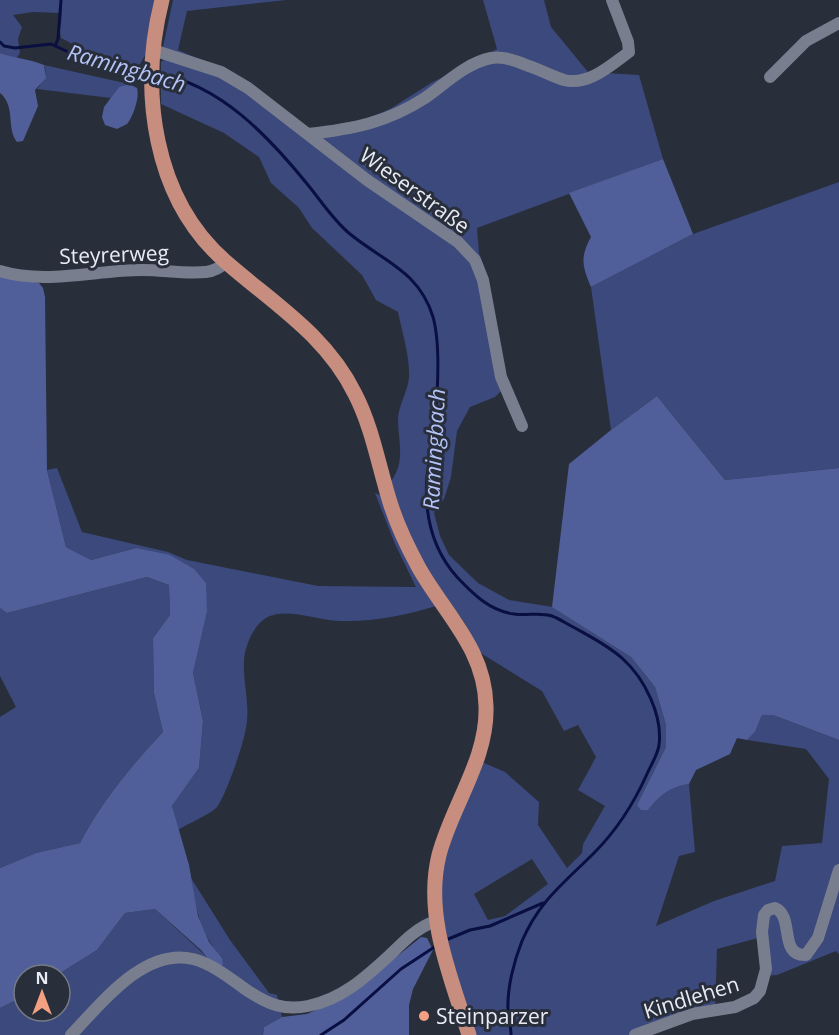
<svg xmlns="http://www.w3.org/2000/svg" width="839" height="1035" viewBox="0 0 839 1035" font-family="'Open Sans',sans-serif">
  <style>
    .green { fill: #3b497c; fill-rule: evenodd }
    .forest { fill: #505f99 }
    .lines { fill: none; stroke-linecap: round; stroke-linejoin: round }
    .stream { stroke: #0a0f41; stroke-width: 3 }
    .minor { stroke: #797e8e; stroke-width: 12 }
    .major { stroke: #c78e7f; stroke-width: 15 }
    .poi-dot { fill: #f39f82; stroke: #292e3b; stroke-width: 2 }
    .labels { text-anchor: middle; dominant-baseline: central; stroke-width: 6; stroke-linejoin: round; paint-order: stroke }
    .street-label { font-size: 21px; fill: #e8ebf3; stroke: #292e3b }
    .poi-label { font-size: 21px; fill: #e8ebf3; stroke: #292e3b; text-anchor: start }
    .water-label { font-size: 22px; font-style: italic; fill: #b4c4f8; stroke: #292e3b }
  </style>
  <rect width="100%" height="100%" fill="#292e3b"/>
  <path class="green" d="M 0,0 L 157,0 L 147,52 L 139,66 C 106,65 89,52 61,38 L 59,26 L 61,25 L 62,5 L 60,5 L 59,13 L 33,12 L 13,15 L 22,27 L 18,39 L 20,53 L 16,59 L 0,53 Z
    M 173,0 L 286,0 L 187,11 L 178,50 L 208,63 L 311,131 L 360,122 L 390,109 L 431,83 L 497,49 L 483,0 L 544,0 L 551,27 L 588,72 L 639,75 L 663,159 L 477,228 L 479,253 L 485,270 L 508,384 L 495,397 L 470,407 L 457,431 L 451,477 L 444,499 L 434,513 L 440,536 L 449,555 L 478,583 L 509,600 L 553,607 L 631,657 L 655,687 L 666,725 L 666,747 L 637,805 L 648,810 C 660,795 670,787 689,784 L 695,852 L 679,856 L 656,926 L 714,901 L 775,881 L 782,846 L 822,843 L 829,779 L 806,749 L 747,740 L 755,732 L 762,715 L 773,715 L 839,740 L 839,954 L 836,951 L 777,975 L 763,976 L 758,938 L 717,949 L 715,1013 L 684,1019 L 650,1035 L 474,1035 L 452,959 L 441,909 L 442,867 L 449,845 L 482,762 L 505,772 L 539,802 L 538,825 L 567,868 L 582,853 L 583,844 L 605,806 L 578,790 L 596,757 L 578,725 L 564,731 L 542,691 L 479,652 L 465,624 L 422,562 L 405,530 L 391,481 C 406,461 398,441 398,418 C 399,404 408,391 409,377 C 410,356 402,332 398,312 L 376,300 L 362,275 L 312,228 L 299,208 L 271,183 L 259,157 L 224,133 L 161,104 L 161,62 L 164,60 L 163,47 ZM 532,859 L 548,884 L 505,916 L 488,920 L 474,894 Z
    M 44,65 L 129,84 L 119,87 L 111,98 L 37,89 C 43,82 48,74 44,65 Z
    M 839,182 L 839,468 L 725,480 L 657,396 L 611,430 L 591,287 L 693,234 Z
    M 57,468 L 82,532 L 168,552 L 187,560 L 318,586 L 416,587 L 395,544 L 375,493 L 382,496 L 436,606 C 407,615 372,622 342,621 C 320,621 290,608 270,616 C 255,621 244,647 244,662 C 243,681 249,701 247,721 C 246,738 227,793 217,807 C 211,814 187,824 178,830 L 172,806 L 199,768 L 203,721 L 193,673 L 207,612 L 136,548 L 91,560 L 66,547 L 47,470 Z
    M 147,577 L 169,585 L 170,615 L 153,638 L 154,693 L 163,732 C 131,766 102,801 80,843 L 36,853 L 0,868 L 0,717 L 16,707 L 0,676 L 0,608 L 7,613 Z
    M 191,878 L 230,940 L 269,993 L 277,995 L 282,1017 L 264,1027 L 263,1035 L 0,1035 L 0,1008 L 24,996 L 24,1011 L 60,1011 L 60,975 L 57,975 L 97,950 L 125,913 L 155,909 L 206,956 L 222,958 C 199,932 197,911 191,878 Z"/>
  <path class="forest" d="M 0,53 C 14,58 30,59 44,65 L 46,78 L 35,90 L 38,106 L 23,141 L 17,142 C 6,128 16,106 0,93 Z
    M 129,84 L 137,88 C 140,97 133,117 127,124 C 124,126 120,127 117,129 L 105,125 L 102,117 L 104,107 L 119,87 Z
    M 663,159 L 693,234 L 591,287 C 582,266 580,257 591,237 L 569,193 Z
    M 0,275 L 39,283 L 43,288 L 45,297 L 47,470 L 66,547 L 91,560 L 136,548 L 170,555 L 194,569 L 206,583 L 207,612 L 193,673 L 203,721 L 199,768 L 172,806 L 189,865 L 198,916 L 209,942 L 222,958 L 223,965 L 219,966 L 211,962 L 201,950 L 155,909 L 125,913 L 97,950 L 57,975 L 24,975 L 24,996 L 0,1008 L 0,868 L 36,853 L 80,843 C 102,801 131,766 163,732 L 154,693 L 153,638 L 170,615 L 169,585 L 147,577 L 7,613 L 0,608 Z
    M 657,396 L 725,480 L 839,468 L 839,740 L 773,715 L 762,715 L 755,732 L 747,740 L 737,738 L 730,754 L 696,770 L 689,784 C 670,787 660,795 648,810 L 641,810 L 637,805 L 666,747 L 666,725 L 655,687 L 631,657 L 552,607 L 569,464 L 611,430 Z
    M 421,937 L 427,938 L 433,950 L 413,989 L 409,1005 L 409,1035 L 263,1035 L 264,1027 L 282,1017 L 307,1014 L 348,996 Z"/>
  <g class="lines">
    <path class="stream" d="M 0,42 L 4,46 L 15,48 L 51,44 L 77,56 L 148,73
      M 55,46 L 58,39 L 61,0
      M 158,74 C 220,84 270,138 308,185 C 321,201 334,221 350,234 C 383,261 419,271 433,317 C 441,345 437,402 434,432 C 433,447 429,461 427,476 C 424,513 432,549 457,577 C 473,594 490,611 514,614 C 527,616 540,612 552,616 C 560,619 567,624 575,628 C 591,637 609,646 623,659 C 644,678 663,715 659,745 C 658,754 651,765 647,774 C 634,803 616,831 594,853 C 564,883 540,900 522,941 C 514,961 507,988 508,1010 C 508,1018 511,1026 511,1035
      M 446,940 L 470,930 L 490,926 L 543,903
      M 321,1035 L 344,1020 L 401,969 L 436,946"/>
    <path class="minor" d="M 153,50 L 221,72 L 248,88 L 367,180 L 458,242 L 475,260 L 483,280 L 501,377 L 522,426
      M 770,77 L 806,41 L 839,23
      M 308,134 C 353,129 386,123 425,98 C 445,84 466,63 491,58 C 503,56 515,60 526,65 C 539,69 551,76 564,80 C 589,86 611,65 629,52 L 628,42 L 612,0
      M 0,271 C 45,285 96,270 142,270 C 163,270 185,274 206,272 C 215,271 220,268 226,262
      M 71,1035 C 101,1004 144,947 193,959 C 213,964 231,979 248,991 C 268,1004 284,1011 308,1006 C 343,999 367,976 392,953 C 405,940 418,927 436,921
      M 635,1035 L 692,1014 L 735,1007 L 754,998 L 760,991 L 766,969 L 762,932 L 764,915 L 768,910 L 775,908 C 795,917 778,956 806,955 L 818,938 L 839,870"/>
    <path class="major" d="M 162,0 C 139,90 153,199 226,262 C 274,304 326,335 355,394 C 372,427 378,463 389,499 C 396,523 407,546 419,568 C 445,614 485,649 486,706 C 488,759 452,805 439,855 C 424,916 451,977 469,1035"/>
  </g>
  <circle class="poi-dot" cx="424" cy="1016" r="6"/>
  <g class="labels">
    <g class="street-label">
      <text transform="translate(415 190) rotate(36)">Wieserstraße</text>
      <text transform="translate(114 254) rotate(-2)">Steyrerweg</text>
      <text transform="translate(691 997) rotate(-17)">Kindlehen</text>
    </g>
    <g class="poi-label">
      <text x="436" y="1016">Steinparzer</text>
    </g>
    <g class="water-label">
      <text transform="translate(127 67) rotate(16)">Ramingbach</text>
      <text transform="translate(433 449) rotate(-87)">Ramingbach</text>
    </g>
  </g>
  <g transform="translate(42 993)"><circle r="28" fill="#292e3b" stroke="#757a85" stroke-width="1.5"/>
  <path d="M0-4.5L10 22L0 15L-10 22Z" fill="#f39f82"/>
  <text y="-9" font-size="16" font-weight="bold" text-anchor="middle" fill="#e8ebf3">N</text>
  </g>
</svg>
